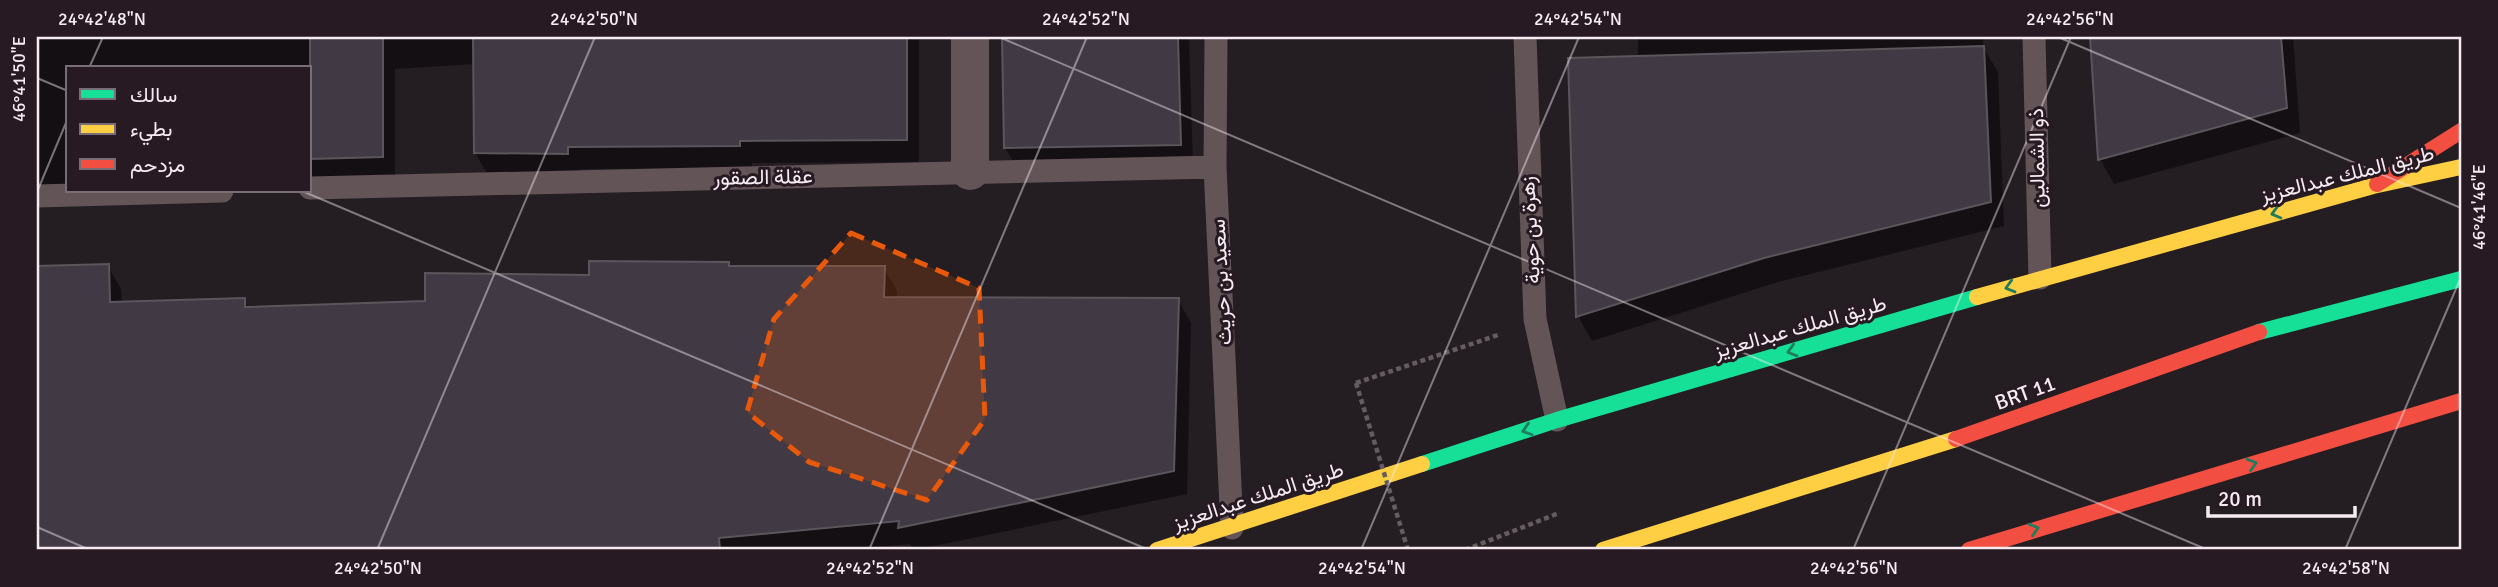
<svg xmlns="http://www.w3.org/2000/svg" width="2498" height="587" viewBox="0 0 2498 587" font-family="Signika,Vazirmatn,sans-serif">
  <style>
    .shadow { fill: #0007 }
    .building { fill: #413943; stroke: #5a565b; stroke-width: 2 }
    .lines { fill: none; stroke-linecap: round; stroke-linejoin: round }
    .path { stroke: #665c5f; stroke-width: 4.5; stroke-dasharray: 5 3.5; stroke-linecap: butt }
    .lane { stroke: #635458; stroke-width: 23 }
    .street { stroke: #635458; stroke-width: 38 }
    .fast { stroke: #16e098; stroke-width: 16 }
    .slow { stroke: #ffcf43; stroke-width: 16 }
    .jam { stroke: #f24e42; stroke-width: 16 }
    .path-bridge { stroke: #665c5f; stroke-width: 4.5; stroke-dasharray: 5 3.5; stroke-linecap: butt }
    .oneway { stroke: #1e7d5e }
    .marked { fill: #e8590c; fill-opacity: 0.2; stroke: #e8590c; stroke-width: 5; stroke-dasharray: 14 9; stroke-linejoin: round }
    .ticks { fill: none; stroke: #f5ebf1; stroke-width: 2; stroke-opacity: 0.45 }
    .labels { text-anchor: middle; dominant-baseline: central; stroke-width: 6; stroke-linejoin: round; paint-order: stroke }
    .street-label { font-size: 21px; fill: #f5ebf1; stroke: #271a23 }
    .neatline { fill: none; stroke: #f5ebf1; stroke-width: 2.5 }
    .ticks-label { font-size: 18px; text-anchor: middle; fill: #f5ebf1 }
  </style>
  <rect width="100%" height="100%" fill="#241d22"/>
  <path class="shadow" d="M 37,37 L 919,37 L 919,162 L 752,163 L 752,168 L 580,169 L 580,176 L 488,175 L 475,153 L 475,64 L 395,69 L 395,179 L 310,182 L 310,68 L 68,68 L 68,202 L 37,203 Z
    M 1004,37 L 1189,37 L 1193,167 L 1019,171 L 1005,148 Z
    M 1638,37 L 1983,37 L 1983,47 L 1998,72 L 2004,226 L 1778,282 L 1592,341 L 1578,316 L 1570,60 L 1638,58 Z
    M 2092,37 L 2293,37 L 2300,133 L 2114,184 L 2100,159 Z
    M 728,263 L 731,268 L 884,268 L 897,291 L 897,299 L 1178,300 L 1191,323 L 1187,494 L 914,550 L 910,544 L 841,550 L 37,550 L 37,268 L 108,266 L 121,289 L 122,303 L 244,300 L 249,308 L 427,302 L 591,277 Z"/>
  <path class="building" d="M 310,37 L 383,37 L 383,157 L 310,159 Z
    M 473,37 L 907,37 L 907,140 L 740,141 L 740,146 L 568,147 L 568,154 L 474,153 Z
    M 1002,37 L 1178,37 L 1181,145 L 1004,148 Z
    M 2090,37 L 2281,37 L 2287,108 L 2098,160 Z
    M 1984,46 L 1991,202 L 1764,258 L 1576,317 L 1568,58 Z
    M 589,261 L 729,262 L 729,266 L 885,266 L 884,297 L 1179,298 L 1174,471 L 898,528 L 899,521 L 719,538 L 720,550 L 37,550 L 37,266 L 109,264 L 110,302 L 245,298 L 245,307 L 425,301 L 425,273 L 589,275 Z"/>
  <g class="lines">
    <path class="path" d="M 1356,383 L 1501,334
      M 1465,550 L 1559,513"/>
    <path class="lane" d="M 1216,37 L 1215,167 L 1232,528
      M 1525,37 L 1535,319 L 1557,420
      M 2034,37 L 2040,278
      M 310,188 L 1215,167
      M 37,196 L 222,191"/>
    <path class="street" d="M 970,37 L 970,171"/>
    <path class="fast" d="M 2259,332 L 2461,279
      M 1422,464 L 1557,420 L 1977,297"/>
    <path class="slow" d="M 1977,297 L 2373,186 L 2461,167
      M 1157,550 L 1422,464
      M 1603,550 L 1956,439"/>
    <path class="jam" d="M 2377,184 L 2461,131
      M 1956,439 L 2259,332
      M 1969,550 L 2461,401"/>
    <path class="path-bridge" d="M 1356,383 L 1408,550"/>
  </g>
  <defs><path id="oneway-chevron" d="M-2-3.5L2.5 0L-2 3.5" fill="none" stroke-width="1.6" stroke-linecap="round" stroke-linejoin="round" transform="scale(1.75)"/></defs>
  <g class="oneway">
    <use href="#oneway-chevron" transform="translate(2276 213) rotate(165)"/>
    <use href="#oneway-chevron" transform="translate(2010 287) rotate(164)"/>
    <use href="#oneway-chevron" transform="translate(1792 351) rotate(164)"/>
    <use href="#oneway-chevron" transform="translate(1527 430) rotate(162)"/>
    <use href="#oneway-chevron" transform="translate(2252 464) rotate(-17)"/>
    <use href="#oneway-chevron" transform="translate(2034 529) rotate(-17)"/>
  </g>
  <path class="marked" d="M 851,233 L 979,288 L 985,419 L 927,500 L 809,462 L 747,412 L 774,319 Z"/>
  <path class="ticks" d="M 999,37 L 2208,550M 2058,37 L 2461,208M 89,68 L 103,37M 37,78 L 68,91M 302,191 L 1149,550M 37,192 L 68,118M 37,527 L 90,550M 377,550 L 595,37M 869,550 L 1087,37M 1361,550 L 1579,37M 1853,550 L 2071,37M 2345,550 L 2461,277"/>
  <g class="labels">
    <g class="street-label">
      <text transform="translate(2037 158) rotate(-91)">ذو الشمالين</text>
      <text transform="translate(2347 174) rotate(-14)">طريق الملك عبدالعزيز</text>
      <text transform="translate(763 177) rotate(-1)">عقلة الصقور</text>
      <text transform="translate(1530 230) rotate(-93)">زهرة بن حوية</text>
      <text transform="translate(1221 282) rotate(-93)">سعيد بن حريث</text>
      <text transform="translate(1800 327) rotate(-16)">طريق الملك عبدالعزيز</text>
      <text transform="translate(2025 393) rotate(-20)">BRT 11</text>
      <text transform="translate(1258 496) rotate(-18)">طريق الملك عبدالعزيز</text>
    </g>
  </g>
  <rect width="2498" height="587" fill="none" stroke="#271a23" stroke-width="77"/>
  <rect x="66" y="66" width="245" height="126" fill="#271a23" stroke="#796e75" stroke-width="2"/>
  <rect x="80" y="89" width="35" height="10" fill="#16e098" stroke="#796e75" stroke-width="2"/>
  <text x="130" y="102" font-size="21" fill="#f5ebf1">سالك</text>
  <rect x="80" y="124" width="35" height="10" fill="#ffcf43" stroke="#796e75" stroke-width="2"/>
  <text x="130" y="136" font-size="21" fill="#f5ebf1">بطيء</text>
  <rect x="80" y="159" width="35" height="10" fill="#f24e42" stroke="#796e75" stroke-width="2"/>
  <text x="130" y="172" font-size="21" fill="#f5ebf1">مزدحم</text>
  <path d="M2208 506v10h147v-10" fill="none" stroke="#f5ebf1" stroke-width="3.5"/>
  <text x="2218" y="506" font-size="21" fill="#f5ebf1" stroke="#271a23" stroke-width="5" paint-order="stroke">20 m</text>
  <rect x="38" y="38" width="2422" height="510" class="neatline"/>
  <g class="ticks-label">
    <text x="102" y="25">24°42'48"N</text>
    <text x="594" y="25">24°42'50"N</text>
    <text x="1086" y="25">24°42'52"N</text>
    <text x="1578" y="25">24°42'54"N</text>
    <text x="2070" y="25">24°42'56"N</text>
    <text transform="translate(19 79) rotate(-90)" y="6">46°41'50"E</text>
    <text transform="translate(2479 207) rotate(-90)" y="6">46°41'46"E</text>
    <text x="378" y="574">24°42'50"N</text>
    <text x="870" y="574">24°42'52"N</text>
    <text x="1362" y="574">24°42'54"N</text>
    <text x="1854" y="574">24°42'56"N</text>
    <text x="2346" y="574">24°42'58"N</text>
  </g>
</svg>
